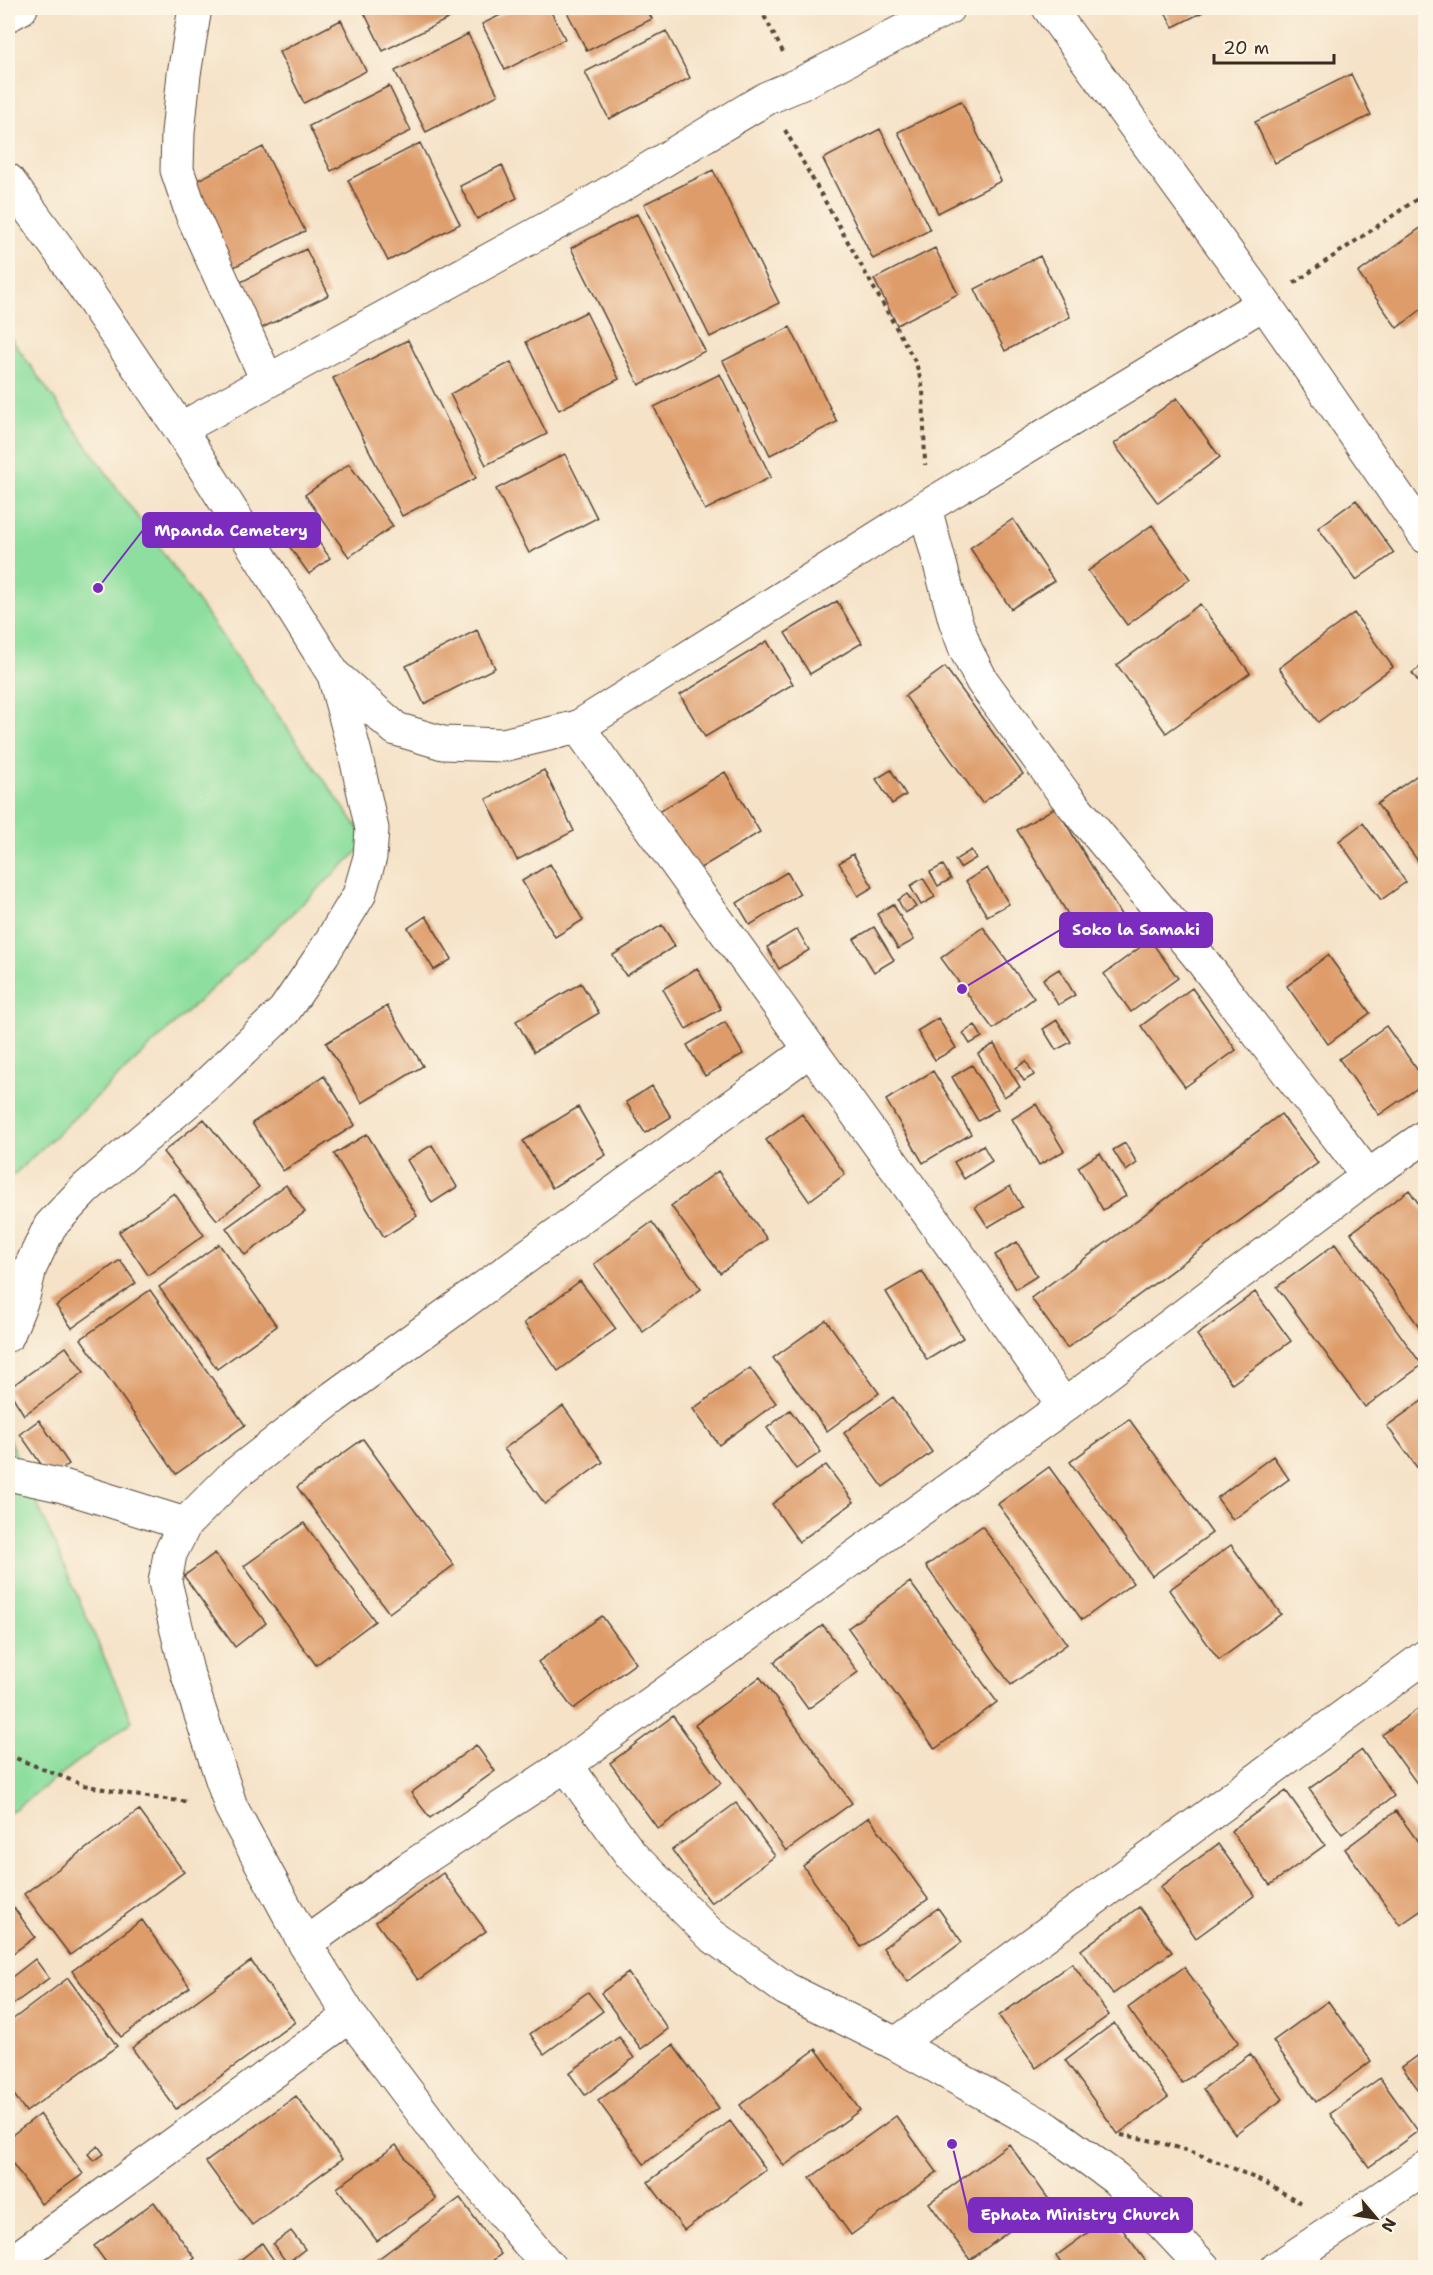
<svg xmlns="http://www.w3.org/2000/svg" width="1433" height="2275" viewBox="0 0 1433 2275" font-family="'Shantell Sans',sans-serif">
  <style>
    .green { fill: #8edf9f; stroke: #64845e; stroke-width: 1.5 }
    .building { fill: #de9c6a }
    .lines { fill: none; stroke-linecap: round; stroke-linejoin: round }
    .street-casing { stroke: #574637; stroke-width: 35 }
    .path { stroke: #574637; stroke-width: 4; stroke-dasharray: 4.5 4.5; stroke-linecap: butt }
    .street { stroke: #fff; stroke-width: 33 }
    .leader { fill: none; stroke: #7b2cbf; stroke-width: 2 }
    .callout-dot { fill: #7b2cbf; stroke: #fcf5e5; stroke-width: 2 }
    .callout { fill: #7b2cbf; stroke: #7b2cbf; stroke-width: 2 }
    .callout-label { font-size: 16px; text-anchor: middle; font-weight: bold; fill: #fff }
  </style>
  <rect width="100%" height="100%" fill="#fcf5e5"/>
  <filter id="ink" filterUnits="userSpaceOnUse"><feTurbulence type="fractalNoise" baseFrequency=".0167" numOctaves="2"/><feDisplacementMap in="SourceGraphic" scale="12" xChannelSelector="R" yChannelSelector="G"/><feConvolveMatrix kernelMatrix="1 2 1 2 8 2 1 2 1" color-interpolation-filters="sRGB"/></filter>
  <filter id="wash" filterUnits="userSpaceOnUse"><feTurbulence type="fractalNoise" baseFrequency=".008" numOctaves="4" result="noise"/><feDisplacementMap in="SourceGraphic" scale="24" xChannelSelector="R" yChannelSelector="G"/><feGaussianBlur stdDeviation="1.35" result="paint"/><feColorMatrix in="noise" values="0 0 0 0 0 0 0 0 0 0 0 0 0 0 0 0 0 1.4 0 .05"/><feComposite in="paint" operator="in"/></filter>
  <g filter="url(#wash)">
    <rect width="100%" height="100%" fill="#f5e2c7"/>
    <path class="green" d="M 8,334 L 368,842 L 8,1180 Z
      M 8,1437 L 132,1721 L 8,1814 Z"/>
    <g id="blocks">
      <path class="building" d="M 362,8 L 445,8 L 450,18 L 383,51 Z
        M 515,8 L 549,8 L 565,39 L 505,70 L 482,24 Z
        M 565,8 L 646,8 L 652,19 L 587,51 Z
        M 1163,8 L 1211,8 L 1173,27 Z
        M 341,20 L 366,71 L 304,103 L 279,52 Z
        M 666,31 L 690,78 L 609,119 L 585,72 Z
        M 468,34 L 498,95 L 426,132 L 395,71 Z
        M 1351,74 L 1371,115 L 1275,163 L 1255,122 Z
        M 389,86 L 411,131 L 331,171 L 309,126 Z
        M 961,101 L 1001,181 L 938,213 L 898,132 Z
        M 880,129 L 930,230 L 873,259 L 823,159 Z
        M 420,143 L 460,224 L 388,261 L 348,180 Z
        M 263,147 L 305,231 L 230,269 L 188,185 Z
        M 502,165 L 517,198 L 477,219 L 460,186 Z
        M 713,170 L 779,303 L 710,337 L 644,204 Z
        M 637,214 L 705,351 L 639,385 L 571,248 Z
        M 1426,224 L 1426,306 L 1397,328 L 1358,273 Z
        M 935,248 L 958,294 L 897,325 L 874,279 Z
        M 306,249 L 329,295 L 256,331 L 233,286 Z
        M 1040,256 L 1070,317 L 1005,351 L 975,289 Z
        M 586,312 L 619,379 L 559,410 L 526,342 Z
        M 790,327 L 837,422 L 770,455 L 723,361 Z
        M 408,340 L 476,478 L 402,516 L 333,378 Z
        M 511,362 L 547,434 L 486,465 L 450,394 Z
        M 720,374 L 771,477 L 705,510 L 654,407 Z
        M 1177,398 L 1220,457 L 1158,503 L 1114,444 Z
        M 565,454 L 597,518 L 529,553 L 496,489 Z
        M 349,464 L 393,526 L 349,557 L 305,495 Z
        M 1356,500 L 1394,553 L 1356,580 L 1318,528 Z
        M 1013,519 L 1054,581 L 1011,609 L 970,548 Z
        M 306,524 L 330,558 L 309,574 L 284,539 Z
        M 1152,525 L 1190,579 L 1127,625 L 1088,571 Z
        M 837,601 L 862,643 L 810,674 L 785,633 Z
        M 1200,604 L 1250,673 L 1166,733 L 1117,665 Z
        M 1354,613 L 1393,667 L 1318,722 L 1279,668 Z
        M 477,630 L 495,668 L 424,704 L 406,666 Z
        M 767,641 L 793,684 L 705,737 L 680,695 Z
        M 1426,663 L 1426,692 L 1412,673 Z
        M 945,667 L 1023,774 L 982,803 L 905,696 Z
        M 1426,769 L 1426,866 L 1423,868 L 1377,804 Z
        M 544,770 L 574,831 L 517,860 L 486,799 Z
        M 891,770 L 906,795 L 892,804 L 876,779 Z
        M 725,772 L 760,832 L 694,872 L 658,812 Z
        M 1056,807 L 1126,923 L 1087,946 L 1017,830 Z
        M 1363,823 L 1406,882 L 1381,900 L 1339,841 Z
        M 971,850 L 976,858 L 960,868 L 955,860 Z
        M 853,854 L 873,887 L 858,896 L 839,863 Z
        M 550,864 L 583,920 L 555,937 L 522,881 Z
        M 943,865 L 951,879 L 938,886 L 930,872 Z
        M 987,868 L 1009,904 L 987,916 L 966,881 Z
        M 787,872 L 800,894 L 750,925 L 737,903 Z
        M 923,878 L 935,897 L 921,905 L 910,886 Z
        M 907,894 L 916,907 L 905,913 L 898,900 Z
        M 893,904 L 914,940 L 898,949 L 877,914 Z
        M 426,916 L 452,959 L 434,970 L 408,928 Z
        M 662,925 L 675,946 L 626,976 L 613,955 Z
        M 874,927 L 894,960 L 874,972 L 854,939 Z
        M 983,927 L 1034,998 L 993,1029 L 941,958 Z
        M 797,929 L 809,950 L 779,969 L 767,947 Z
        M 1150,940 L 1178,978 L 1131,1012 L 1104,974 Z
        M 1328,955 L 1370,1013 L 1328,1044 L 1287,986 Z
        M 697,968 L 721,1009 L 686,1029 L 663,989 Z
        M 1059,969 L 1075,995 L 1058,1005 L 1043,979 Z
        M 581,983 L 599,1013 L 534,1052 L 516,1021 Z
        M 1192,988 L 1236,1050 L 1185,1087 L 1141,1026 Z
        M 387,1006 L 423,1066 L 362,1103 L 326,1043 Z
        M 938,1018 L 956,1048 L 935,1060 L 917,1031 Z
        M 1057,1020 L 1071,1042 L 1056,1050 L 1043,1029 Z
        M 725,1022 L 743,1054 L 705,1076 L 687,1045 Z
        M 975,1025 L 982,1037 L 970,1044 L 963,1033 Z
        M 1386,1026 L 1426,1082 L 1379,1115 L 1339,1059 Z
        M 994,1044 L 1020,1087 L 1004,1097 L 978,1054 Z
        M 1026,1061 L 1034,1075 L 1024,1081 L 1016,1068 Z
        M 972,1065 L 998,1109 L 978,1121 L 952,1077 Z
        M 933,1071 L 971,1134 L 923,1163 L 886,1100 Z
        M 324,1076 L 355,1125 L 283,1171 L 252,1123 Z
        M 652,1086 L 671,1117 L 645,1133 L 626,1102 Z
        M 1036,1104 L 1064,1151 L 1039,1165 L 1012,1119 Z
        M 578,1107 L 606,1155 L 552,1188 L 523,1141 Z
        M 802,1114 L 845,1174 L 809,1201 L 766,1140 Z
        M 1281,1114 L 1318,1163 L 1067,1348 L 1031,1298 Z
        M 204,1119 L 259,1187 L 217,1220 L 163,1152 Z
        M 367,1134 L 417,1216 L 384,1237 L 334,1154 Z
        M 1125,1143 L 1137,1163 L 1126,1171 L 1113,1150 Z
        M 432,1145 L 457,1187 L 432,1203 L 407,1160 Z
        M 983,1145 L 992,1161 L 964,1179 L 954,1162 Z
        M 1100,1153 L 1126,1196 L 1103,1210 L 1078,1167 Z
        M 718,1171 L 767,1239 L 720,1273 L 671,1206 Z
        M 286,1185 L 305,1212 L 245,1255 L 226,1228 Z
        M 1010,1186 L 1022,1207 L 988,1227 L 975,1207 Z
        M 1409,1190 L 1426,1214 L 1426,1336 L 1351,1233 Z
        M 174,1193 L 204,1235 L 148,1275 L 119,1232 Z
        M 652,1222 L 701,1289 L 643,1332 L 594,1264 Z
        M 1017,1242 L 1037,1276 L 1016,1289 L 995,1255 Z
        M 219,1244 L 277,1326 L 217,1369 L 159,1287 Z
        M 1335,1244 L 1422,1365 L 1365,1407 L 1277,1287 Z
        M 120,1260 L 136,1283 L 72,1328 L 56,1306 Z
        M 922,1271 L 963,1338 L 927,1360 L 886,1292 Z
        M 580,1281 L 616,1329 L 558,1371 L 524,1323 Z
        M 150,1290 L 245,1425 L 176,1474 L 81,1339 Z
        M 1255,1292 L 1291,1341 L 1232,1384 L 1197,1335 Z
        M 826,1320 L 879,1393 L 827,1431 L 773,1358 Z
        M 66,1347 L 84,1372 L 24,1415 L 8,1389 Z
        M 750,1368 L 776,1403 L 719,1445 L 693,1409 Z
        M 893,1397 L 932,1452 L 883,1487 L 844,1433 Z
        M 1426,1398 L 1426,1480 L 1387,1426 Z
        M 563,1406 L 603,1462 L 545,1504 L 504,1449 Z
        M 790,1410 L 821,1452 L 796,1469 L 767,1428 Z
        M 1129,1419 L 1212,1533 L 1152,1576 L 1070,1462 Z
        M 39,1420 L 69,1464 L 50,1477 L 20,1434 Z
        M 363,1439 L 454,1565 L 389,1613 L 297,1487 Z
        M 1273,1456 L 1289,1479 L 1233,1520 L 1217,1498 Z
        M 826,1465 L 854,1502 L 799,1542 L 772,1504 Z
        M 1049,1467 L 1133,1583 L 1082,1620 L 998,1504 Z
        M 304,1523 L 375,1621 L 316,1665 L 244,1566 Z
        M 982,1526 L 1067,1644 L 1011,1685 L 926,1566 Z
        M 1231,1545 L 1281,1614 L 1219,1660 L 1169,1590 Z
        M 215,1553 L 266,1623 L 235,1647 L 184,1576 Z
        M 910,1582 L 997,1702 L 935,1749 L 848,1628 Z
        M 602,1616 L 636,1663 L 573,1709 L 538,1662 Z
        M 823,1625 L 858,1672 L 808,1709 L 774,1662 Z
        M 760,1677 L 852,1803 L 786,1851 L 695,1725 Z
        M 1426,1703 L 1426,1796 L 1382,1735 Z
        M 673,1716 L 721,1783 L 658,1829 L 610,1763 Z
        M 476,1745 L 495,1771 L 430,1818 L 411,1793 Z
        M 1362,1750 L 1394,1796 L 1342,1834 L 1309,1789 Z
        M 1286,1791 L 1325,1845 L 1270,1885 L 1231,1831 Z
        M 736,1803 L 775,1856 L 711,1903 L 672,1850 Z
        M 139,1810 L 184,1872 L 70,1955 L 24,1894 Z
        M 1396,1811 L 1426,1853 L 1426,1907 L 1400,1925 L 1345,1849 Z
        M 869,1817 L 928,1899 L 861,1947 L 803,1866 Z
        M 1218,1844 L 1255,1895 L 1196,1938 L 1160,1887 Z
        M 443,1873 L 486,1931 L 418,1980 L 376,1922 Z
        M 12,1905 L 35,1937 L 8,1957 L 8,1909 Z
        M 1139,1907 L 1172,1952 L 1113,1994 L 1081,1950 Z
        M 938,1908 L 962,1942 L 908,1982 L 883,1948 Z
        M 142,1920 L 190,1987 L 121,2037 L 72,1971 Z
        M 35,1959 L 49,1978 L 8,2008 L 8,1980 Z
        M 251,1961 L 295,2022 L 176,2109 L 132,2048 Z
        M 1072,1963 L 1109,2015 L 1036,2068 L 999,2016 Z
        M 1184,1967 L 1239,2042 L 1182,2083 L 1128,2008 Z
        M 628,1973 L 668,2029 L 641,2049 L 601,1993 Z
        M 68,1978 L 117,2046 L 26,2112 L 8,2086 L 8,2023 Z
        M 588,1992 L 603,2011 L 544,2054 L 530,2034 Z
        M 1328,2001 L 1371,2061 L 1316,2102 L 1273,2041 Z
        M 1114,2023 L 1168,2097 L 1118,2134 L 1065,2060 Z
        M 619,2037 L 634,2058 L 585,2095 L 569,2073 Z
        M 673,2045 L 719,2108 L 644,2164 L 598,2101 Z
        M 816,2049 L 860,2110 L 784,2166 L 740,2105 Z
        M 1426,2050 L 1426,2100 L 1402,2067 Z
        M 1250,2054 L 1283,2099 L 1235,2134 L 1203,2089 Z
        M 1380,2078 L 1418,2131 L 1369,2167 L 1330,2114 Z
        M 296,2096 L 342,2159 L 252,2225 L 206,2162 Z
        M 40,2114 L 83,2174 L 41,2204 L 8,2157 L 8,2138 Z
        M 896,2116 L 937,2172 L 851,2235 L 810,2178 Z
        M 730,2121 L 766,2170 L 684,2230 L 648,2182 Z
        M 1009,2144 L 1050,2201 L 970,2260 L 929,2203 Z
        M 396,2145 L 436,2199 L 377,2241 L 337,2188 Z
        M 98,2146 L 104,2154 L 94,2161 L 88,2154 Z
        M 460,2198 L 501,2254 L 483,2268 L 366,2268 Z
        M 154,2202 L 195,2258 L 182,2268 L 110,2268 L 94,2246 Z
        M 1112,2215 L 1147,2263 L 1142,2268 L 1064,2268 L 1056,2256 Z
        M 291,2231 L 305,2249 L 287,2263 L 273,2244 Z
        M 262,2243 L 279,2268 L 230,2268 Z"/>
    </g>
  </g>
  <g filter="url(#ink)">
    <use href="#blocks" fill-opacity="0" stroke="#574637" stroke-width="1.5"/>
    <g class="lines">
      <defs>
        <path id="street" d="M 195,8 L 184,74 L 178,133 L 177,170 L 192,214 L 267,380
          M 1049,8 L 1264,303 L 1426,537
          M 8,15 L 21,8
          M 8,180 L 57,247 L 180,429 L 334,675 L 396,729 L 443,743 L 503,745 L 578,727 L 925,508 L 1264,303
          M 180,429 L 579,211 L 767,98 L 800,84 L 948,8
          M 925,508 L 955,620 L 966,650 L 982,681 L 1065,795 L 1196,953 L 1368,1176
          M 578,727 L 973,1275 L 1064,1406
          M 8,1335 L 23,1297 L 30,1268 L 50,1226 L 86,1188 L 202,1089 L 284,1011 L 323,954 L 359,895 L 370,857 L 372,829 L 355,753 L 334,675
          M 8,1474 L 63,1486 L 185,1524
          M 566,1765 L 631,1855 L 711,1935 L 786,1989 L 896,2044 L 1048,2129 L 1115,2178 L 1160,2221 L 1204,2268
          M 305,1944 L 408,1869 L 566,1765 L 1064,1406 L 1368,1176 L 1426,1136
          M 896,2044 L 1426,1656
          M 8,2265 L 350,2016
          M 550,2268 L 459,2161 L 350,2016 L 305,1944 L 231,1807 L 188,1675 L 165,1582 L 170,1554 L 185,1524 L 233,1476 L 334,1397 L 810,1050
          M 1277,2268 L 1426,2168"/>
      </defs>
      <use href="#street" class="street-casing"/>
      <path class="path" d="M 760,8 L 783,52
        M 785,130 L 916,363 L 923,389 L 925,465
        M 1294,283 L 1426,193
        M 8,1755 L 83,1785 L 140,1796 L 189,1802
        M 1121,2135 C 1185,2144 1248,2172 1303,2204"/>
      <use href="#street" class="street"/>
    </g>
  </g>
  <path class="leader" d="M98 588L143 530M962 989L1060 930M952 2144L969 2215"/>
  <g class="callout-dot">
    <circle cx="98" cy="588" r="6"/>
    <circle cx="962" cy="989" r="6"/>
    <circle cx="952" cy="2144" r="6"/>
  </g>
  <g class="callout">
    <rect x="143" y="513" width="177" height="34" rx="6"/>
    <rect x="1060" y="913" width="152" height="34" rx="6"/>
    <rect x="969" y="2198" width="223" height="34" rx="6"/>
  </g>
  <g class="callout-label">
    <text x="231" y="536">Mpanda Cemetery</text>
    <text x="1136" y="935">Soko la Samaki</text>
    <text x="1080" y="2220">Ephata Ministry Church</text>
  </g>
  <rect width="1433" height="2275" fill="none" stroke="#fcf5e5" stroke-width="30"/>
  <g transform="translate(1376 2218) rotate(119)" stroke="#fcf5e5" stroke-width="4.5" paint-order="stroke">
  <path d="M0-4.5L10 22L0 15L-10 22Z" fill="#3b2a1e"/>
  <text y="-9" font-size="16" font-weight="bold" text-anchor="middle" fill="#3b2a1e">N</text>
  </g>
  <path d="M1214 54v9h120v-9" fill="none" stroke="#3b2a1e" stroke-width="3"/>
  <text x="1223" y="54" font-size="18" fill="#3b2a1e" stroke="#fcf5e5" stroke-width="4.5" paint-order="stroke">20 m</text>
</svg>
